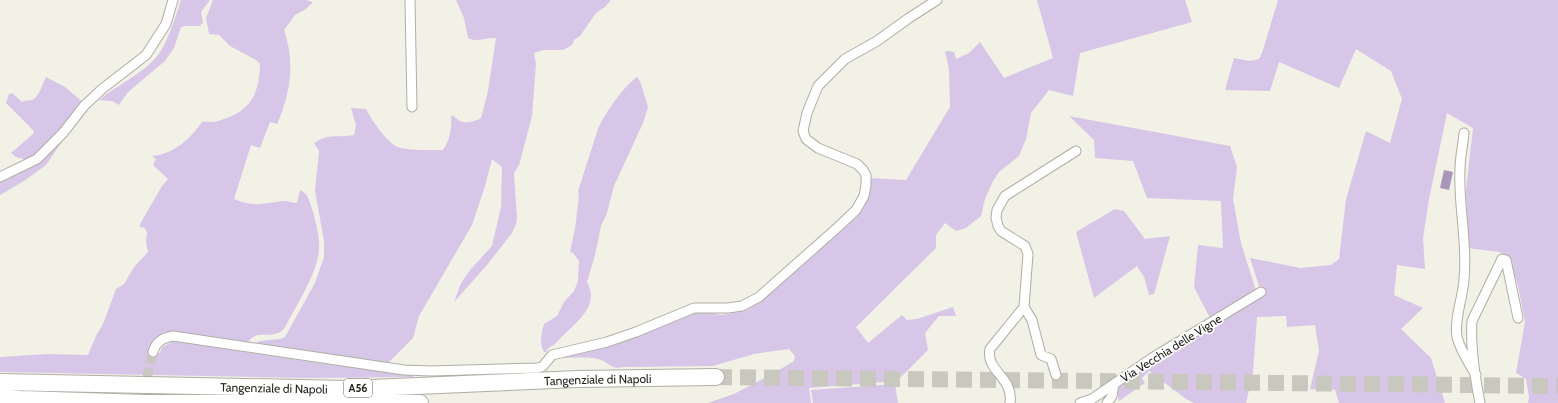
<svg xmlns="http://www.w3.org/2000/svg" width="1558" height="403" viewBox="0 0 1558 403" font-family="Cabin,sans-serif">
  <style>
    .green { fill: #d8c6e9 }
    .water { fill: #a997bb }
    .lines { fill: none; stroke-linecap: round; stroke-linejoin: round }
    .minor-tunnel { stroke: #c8c8be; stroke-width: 9; stroke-dasharray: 9 4.5; stroke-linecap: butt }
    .motorway-tunnel { stroke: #c8c8be; stroke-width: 16; stroke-dasharray: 16 8; stroke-linecap: butt }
    .minor-casing { stroke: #afaea4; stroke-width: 11 }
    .motorway-casing { stroke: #afaea4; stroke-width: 18 }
    .minor { stroke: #fff; stroke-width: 9 }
    .motorway { stroke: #fff; stroke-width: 16 }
    .labels { text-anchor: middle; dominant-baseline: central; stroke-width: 3.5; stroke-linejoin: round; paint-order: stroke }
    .shield { fill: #fff; stroke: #656562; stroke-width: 1 }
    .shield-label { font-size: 11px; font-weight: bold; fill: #23231f }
    .street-label { font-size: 12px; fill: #23231f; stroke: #fff }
  </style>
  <rect width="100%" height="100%" fill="#f1f1e6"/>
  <path class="green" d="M 181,0 L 210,0 L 201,12 L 203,22 L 200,26 L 185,26 L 181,27 L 174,48 L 165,61 L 128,92 L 119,105 L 112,101 L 99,100 C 117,85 143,74 158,55 C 169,40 175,17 181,0 Z
    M 213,0 L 306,0 L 313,2 L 306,9 L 295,15 L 284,30 C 295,61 291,93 277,124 L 270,122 L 260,148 L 251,145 L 234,199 C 256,208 263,203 284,201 C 289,201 293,203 297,203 L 300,190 C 309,194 310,203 313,212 C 316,224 320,237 319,249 C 318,272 295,308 284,329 C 270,342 255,326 247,345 L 187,335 L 154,342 L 148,352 L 160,353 L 162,347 L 174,341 L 318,363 L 413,375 L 413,377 L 309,378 L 0,372 L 0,357 L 48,354 L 88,355 L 96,336 L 103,324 L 116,289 L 124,284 L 134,267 L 148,252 L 146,243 L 147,233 L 145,228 L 140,227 L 140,224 L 162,186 L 168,179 L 153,165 L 156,159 L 152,156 C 174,154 190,139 202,122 C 208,121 213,123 218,121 C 250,112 259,96 260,64 L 256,60 L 230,46 L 219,35 L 209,34 L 206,18 Z
    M 456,0 L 611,0 L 605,7 L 596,13 L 580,36 L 574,40 L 572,45 L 563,50 L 544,50 L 534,53 L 536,64 L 532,116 L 519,165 L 514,173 L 517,218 L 516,224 L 512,233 L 487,265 L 454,302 L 461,283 L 470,270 L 492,246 L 501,207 L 502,167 L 492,159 L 485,186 L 472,225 L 419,316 L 413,338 L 387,364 L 256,345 L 258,342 L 260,341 L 280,339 L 285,337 L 315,283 L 324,257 L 324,241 L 315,191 L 319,151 L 314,143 C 329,133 338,138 354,135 L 356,125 L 351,108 L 366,109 C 371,119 388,144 398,147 C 410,151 430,150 443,150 C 450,140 452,129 451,116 L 454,116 C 461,125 472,123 481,118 L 488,91 L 496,38 C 486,37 477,43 468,38 L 464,18 Z
    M 1037,0 L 1185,0 L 1192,22 L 1080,53 L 1073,96 L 1049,90 L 1031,113 L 1026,139 L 1019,156 L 999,172 L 993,181 L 985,199 L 981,216 L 966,228 L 956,231 L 945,223 L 936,235 L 936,248 L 856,327 L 868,343 L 902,315 L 907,320 L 917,319 L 953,307 L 956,316 L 939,316 L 925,333 L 928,350 L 897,381 L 809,388 L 811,403 L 708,403 L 734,394 L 774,373 L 794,361 L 795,356 L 789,349 L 754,354 L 713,366 L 624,367 C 610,370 611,364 601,360 C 592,356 572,358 562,358 L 639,336 L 696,310 L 722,315 L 747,310 L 761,300 L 857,217 C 864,205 871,193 871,178 L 906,180 L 950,107 L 949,69 L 945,52 L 948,51 L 954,52 L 956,59 L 969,53 L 980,42 L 1004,78 L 1053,58 Z
    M 1278,0 L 1558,0 L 1558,403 L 1528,403 L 1529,397 L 1526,379 L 1516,373 L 1525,322 L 1518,286 L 1509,257 L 1499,252 L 1468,248 L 1466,190 L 1473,128 L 1447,113 L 1429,199 L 1423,238 L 1425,269 L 1397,265 L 1394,295 L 1423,308 L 1401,329 L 1431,358 L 1445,403 L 1339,403 L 1335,390 C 1326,388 1318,390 1310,389 L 1319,351 L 1315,325 L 1287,327 L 1286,316 L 1257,317 L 1253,373 L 1246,403 L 1194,403 L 1186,399 L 1149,371 L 1142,378 L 1145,383 L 1119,401 L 1115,385 L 1262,288 L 1259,286 L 1250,258 L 1301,268 L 1331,265 L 1339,259 L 1346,199 L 1366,131 L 1390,143 L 1402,99 L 1391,71 L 1356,49 L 1339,88 L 1279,62 L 1270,91 L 1225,90 L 1234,58 L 1250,61 L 1259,59 L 1262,53 Z
    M 46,77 L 65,87 L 84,103 C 67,124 50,147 26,160 L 16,157 L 11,153 L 33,134 L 34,131 L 6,103 L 9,94 L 12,93 L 22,102 C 26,100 28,101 32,100 C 39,97 43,83 46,77 Z
    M 637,77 L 640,81 L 648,107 L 643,123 L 614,186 L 607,213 L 601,226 L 595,255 L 587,282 C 598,302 584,315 571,328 C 565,333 560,339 555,344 C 550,348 549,346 546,352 L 544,352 C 539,343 541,334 544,324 L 557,316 L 564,302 L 574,291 L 578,281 L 579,261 L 573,253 L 570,252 L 575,229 L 579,196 L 578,191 L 598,129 C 605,113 623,87 637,77 Z
    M 1069,116 L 1230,146 L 1237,167 L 1233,199 L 1241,243 L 1256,291 L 1211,320 L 1194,287 L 1198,245 L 1223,248 L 1221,201 L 1147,198 L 1133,161 L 1095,158 L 1094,140 Z
    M 72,127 L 46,165 L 24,181 L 0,195 L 0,183 L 34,166 L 45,158 Z
    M 1115,209 L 1124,211 L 1145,239 L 1170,236 L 1154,294 L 1149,295 L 1144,277 L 1137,266 L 1094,298 L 1076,232 Z
    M 895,384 L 898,403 L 813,403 L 811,390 Z"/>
  <path class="water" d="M 1444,170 L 1453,172 L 1449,190 L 1440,188 Z"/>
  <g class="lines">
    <path class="minor-tunnel" d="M 141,403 L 153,352"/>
    <path class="motorway-tunnel" d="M 716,377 L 1558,386"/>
    <defs>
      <path id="minor" d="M 410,0 L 412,107
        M 1464,133 C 1463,145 1460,157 1460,169 C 1458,206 1468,243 1464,279 C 1463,298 1454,318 1457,337 C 1460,350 1469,363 1476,375
        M 0,177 L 37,159 L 63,133 L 84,106 L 102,89 L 146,55 L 166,24 L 173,0
        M 1024,307 L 1032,320 L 1041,355 L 1051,359 L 1056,375
        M 153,352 C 156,342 162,338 173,336 L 404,370 L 431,371 L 538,368 L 543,366 L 552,355 L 607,342 L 636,332 L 694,308 L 728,308 L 742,306 L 759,297 L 838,227 L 856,210 L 864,196 L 866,185 L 866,175 L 863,170 L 857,164 L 818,148 L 806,139 L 803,131 L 807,113 L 818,86 L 845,59 L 877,41 L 909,18 L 937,0
        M 1010,403 C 1014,377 985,371 990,349 L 1024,307 L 1028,254 L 1025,246 L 1001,231 L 998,226 L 996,218 L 997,210 L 1005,196 L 1076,151
        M 1080,403 L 1092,399 L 1152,358 L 1261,292
        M 1107,403 L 1112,396 L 1114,384
        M 1480,403 C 1475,377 1470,348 1472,321 L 1502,259 L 1506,260 L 1518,318"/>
      <g id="motorway">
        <path id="s1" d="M 0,382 L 347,389 L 578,379 L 716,377"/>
        <path d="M 0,397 L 20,399 L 147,403 L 420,403"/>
      </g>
    </defs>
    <use href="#minor" class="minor-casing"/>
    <use href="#motorway" class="motorway-casing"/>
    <use href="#minor" class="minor"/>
    <use href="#motorway" class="motorway"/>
  </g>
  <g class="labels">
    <rect class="shield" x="344" y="379" width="28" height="18" rx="3"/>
    <g class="shield-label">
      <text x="358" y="388">A56</text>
    </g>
    <g class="street-label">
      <text transform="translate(1171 348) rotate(-32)">Via Vecchia delle Vigne</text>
      <text stroke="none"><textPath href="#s1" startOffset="598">Tangenziale di Napoli</textPath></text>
      <text stroke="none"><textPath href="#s1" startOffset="274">Tangenziale di Napoli</textPath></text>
    </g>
  </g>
</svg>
